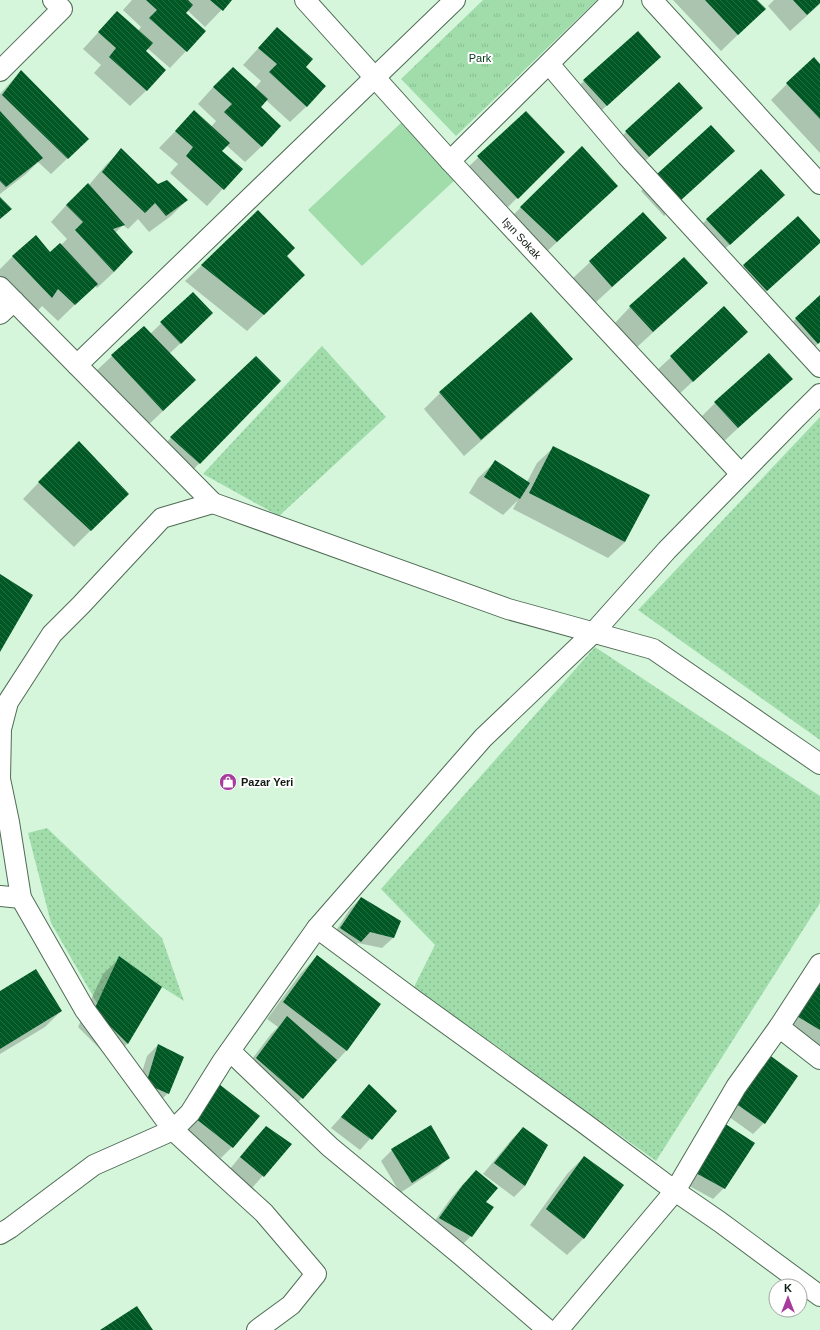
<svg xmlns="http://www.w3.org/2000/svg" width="820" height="1330" viewBox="0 0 820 1330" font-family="Arial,sans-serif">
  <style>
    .grass { fill: url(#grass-dots) }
    .park { fill: url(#park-tufts) }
    .garden { fill: #a0ddab }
    .shadow { fill: #0003 }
    .building { fill: url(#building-back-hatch) }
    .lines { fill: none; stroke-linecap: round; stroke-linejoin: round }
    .minor-casing { stroke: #506c55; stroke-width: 22 }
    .minor { stroke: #fff; stroke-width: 20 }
    .labels { text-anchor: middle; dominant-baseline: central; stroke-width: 4; stroke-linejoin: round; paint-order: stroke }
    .park-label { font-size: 11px; fill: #06401b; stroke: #fff }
    .street-label { font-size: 11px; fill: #0f1b11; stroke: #fff }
    .poi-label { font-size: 11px; font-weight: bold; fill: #0f1b11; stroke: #fff; text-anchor: start }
  </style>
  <defs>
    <pattern id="grass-dots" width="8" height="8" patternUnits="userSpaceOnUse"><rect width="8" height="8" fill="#a0ddab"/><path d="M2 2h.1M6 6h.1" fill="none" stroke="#89bd92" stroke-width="1.8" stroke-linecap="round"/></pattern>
    <pattern id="park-tufts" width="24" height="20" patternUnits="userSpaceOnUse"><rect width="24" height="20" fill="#a0ddab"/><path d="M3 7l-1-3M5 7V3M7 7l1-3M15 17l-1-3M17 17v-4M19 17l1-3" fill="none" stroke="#89bd92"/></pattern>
    <pattern id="building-back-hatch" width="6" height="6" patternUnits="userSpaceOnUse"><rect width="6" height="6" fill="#005824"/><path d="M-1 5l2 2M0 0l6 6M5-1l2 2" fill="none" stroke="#256c42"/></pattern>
  </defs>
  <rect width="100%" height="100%" fill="#d5f6db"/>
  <path class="grass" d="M 322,346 L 386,417 L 279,516 L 203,474 Z
    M 820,417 L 820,740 L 638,610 Z
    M 595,647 L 820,796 L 820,903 L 656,1161 L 414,987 L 435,945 L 381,889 Z
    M 47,828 L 162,938 L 184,1001 L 162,987 L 120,957 L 97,1003 L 51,923 L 28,833 Z"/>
  <path class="park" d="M 483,0 L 597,0 L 456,136 L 401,79 Z"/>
  <path class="garden" d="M 402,122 L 456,179 L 362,266 L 308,210 Z"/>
  <path class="shadow" d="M 132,0 L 231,0 L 205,27 L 187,10 L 184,13 L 205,31 L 170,68 L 147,48 L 144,51 L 147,90 L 130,106 L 94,73 L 101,65 L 83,49 L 117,12 L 138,31 L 141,27 L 123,10 Z
    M 673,0 L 756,0 L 748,25 L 721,51 Z
    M 774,0 L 820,0 L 820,4 L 790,31 L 768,6 Z
    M 277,28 L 304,67 L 307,106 L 290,122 L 266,100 L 259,107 L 262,146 L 245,162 L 226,145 L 221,151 L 241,169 L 207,206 L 170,173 L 178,164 L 159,148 L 194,112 L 211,127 L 216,121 L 198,104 L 216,84 L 255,88 L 261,81 L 243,65 Z
    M 660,57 L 590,121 L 567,97 L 584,81 Z
    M 820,65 L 820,153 L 771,100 L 787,84 Z
    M 21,71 L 71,155 L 51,174 L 38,162 L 26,174 L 0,194 L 0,94 Z
    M 679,83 L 685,124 L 632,173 L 609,148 Z
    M 526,113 L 563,152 L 506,209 L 467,168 Z
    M 582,147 L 617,186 L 540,258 L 504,224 Z
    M 121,150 L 158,186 L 187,200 L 171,216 L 149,232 L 138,219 L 128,229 L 123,225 L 115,233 L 114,272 L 97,288 L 95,285 L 58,321 L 42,306 L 35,314 L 0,277 L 0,269 L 13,256 L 50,253 L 61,245 L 67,239 L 51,222 L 71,200 L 89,185 L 105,166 Z
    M 717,167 L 664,216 L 641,191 L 657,175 Z
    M 783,195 L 713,260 L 691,236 L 707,219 Z
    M 643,213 L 666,238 L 595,303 L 573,278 Z
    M 820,241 L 804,258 L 750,306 L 728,282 L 744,266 Z
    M 286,256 L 287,292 L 247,331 L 185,281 L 202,265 Z
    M 707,283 L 636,348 L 614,324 L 630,307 Z
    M 193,293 L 201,324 L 169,354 L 179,396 L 146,427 L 95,372 L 143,327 L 150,334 Z
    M 820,296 L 820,342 L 801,359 L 779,335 Z
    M 724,308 L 746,332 L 676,397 L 654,373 Z
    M 256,357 L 280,381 L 183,480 L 154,454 Z
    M 572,359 L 555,376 L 464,456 L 424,409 L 440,393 Z
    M 791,379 L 721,444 L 699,419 L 715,403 Z
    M 554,447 L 625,542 L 608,558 L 513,509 L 518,500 L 503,515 L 469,493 L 478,478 L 495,462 L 527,482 L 537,463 Z
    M 62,458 L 127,494 L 74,547 L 23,499 Z
    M 361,898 L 394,937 L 382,948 L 358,943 L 349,952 L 330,940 L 350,909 Z
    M 317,956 L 380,1004 L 346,1051 L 286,1115 L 240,1075 L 271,1034 L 278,1027 L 267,1019 L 301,973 Z
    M 120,958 L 161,988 L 127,1044 L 111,1060 L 78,1027 L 103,974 Z
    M 820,971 L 820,1052 L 779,1032 Z
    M 0,992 L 61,1011 L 45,1027 L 0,1054 Z
    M 158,1045 L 168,1093 L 157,1104 L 135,1095 L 147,1056 Z
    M 757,1066 L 764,1123 L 753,1134 L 725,1114 Z
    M 369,1086 L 395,1111 L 360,1150 L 331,1128 Z
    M 208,1096 L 232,1147 L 221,1158 L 184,1130 Z
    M 266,1127 L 290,1145 L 252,1188 L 230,1169 L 255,1138 Z
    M 523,1128 L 547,1145 L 525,1186 L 514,1197 L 483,1174 L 512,1139 Z
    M 713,1135 L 724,1188 L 713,1199 L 684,1183 Z
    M 392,1150 L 448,1158 L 437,1169 L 400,1193 L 381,1161 Z
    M 584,1157 L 584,1238 L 567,1255 L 530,1225 L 567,1174 Z
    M 465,1182 L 484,1202 L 471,1236 L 460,1247 L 429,1229 L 451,1198 Z"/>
  <path class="building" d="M 146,0 L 188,0 L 193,5 L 186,13 L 206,31 L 187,52 L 149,18 L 157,10 Z
    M 210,0 L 232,0 L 223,11 Z
    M 705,0 L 757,0 L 766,9 L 738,35 Z
    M 793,0 L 820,0 L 820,3 L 807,15 Z
    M 117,11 L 153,43 L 146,51 L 166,70 L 147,91 L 109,57 L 116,48 L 98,32 Z
    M 277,27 L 313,59 L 306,67 L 326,86 L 307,107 L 269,72 L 277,64 L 258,48 Z
    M 638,31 L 661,57 L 607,106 L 583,80 Z
    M 814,57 L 820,64 L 820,119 L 786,83 Z
    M 233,67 L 268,99 L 261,107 L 281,126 L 262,147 L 224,112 L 232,104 L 213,87 Z
    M 21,70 L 89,139 L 68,159 L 2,95 Z
    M 679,82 L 703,108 L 649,157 L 625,131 Z
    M 194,110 L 230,143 L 222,151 L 243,169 L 224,190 L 186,156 L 193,147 L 175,131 Z
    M 0,111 L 43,158 L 6,187 L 0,181 Z
    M 526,111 L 565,152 L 518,199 L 477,156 Z
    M 711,125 L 735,151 L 681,200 L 657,174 Z
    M 582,146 L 618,186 L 557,242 L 520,207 Z
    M 121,148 L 158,184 L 167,180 L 188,200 L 166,216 L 155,203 L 145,213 L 102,172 Z
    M 761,169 L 785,195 L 730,245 L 706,219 Z
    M 88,183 L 125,225 L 113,229 L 133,252 L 114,272 L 75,230 L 83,222 L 66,205 Z
    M 0,197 L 12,209 L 0,219 Z
    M 258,210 L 295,248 L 287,256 L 305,275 L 264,315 L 201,265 Z
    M 643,212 L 667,238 L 612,287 L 589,261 Z
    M 798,216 L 820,240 L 820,243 L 767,291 L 743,265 Z
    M 36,235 L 50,252 L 60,243 L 98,284 L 75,305 L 58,289 L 52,298 L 12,256 Z
    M 684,257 L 708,283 L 653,332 L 629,306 Z
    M 193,292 L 213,313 L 181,344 L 160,322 Z
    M 820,295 L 820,342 L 818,344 L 795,318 Z
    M 724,306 L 748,332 L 693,382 L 670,356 Z
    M 531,312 L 573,359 L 481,440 L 439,392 Z
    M 144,326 L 196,380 L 163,411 L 111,355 Z
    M 769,353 L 793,379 L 738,428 L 714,402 Z
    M 256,356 L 281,381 L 200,464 L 170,437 Z
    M 79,441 L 129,494 L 91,531 L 38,482 Z
    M 553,446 L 650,495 L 625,542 L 529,493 Z
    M 495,460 L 530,483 L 520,499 L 484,477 Z
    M 0,574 L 33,595 L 0,652 Z
    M 361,897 L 401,921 L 394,938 L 370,932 L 361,942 L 340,928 Z
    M 317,955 L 381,1004 L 347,1051 L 283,1002 Z
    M 119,956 L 162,987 L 128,1044 L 94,1010 Z
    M 36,969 L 62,1011 L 0,1049 L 0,991 Z
    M 820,975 L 820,1030 L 795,1015 Z
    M 287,1016 L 337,1060 L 303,1099 L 256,1058 Z
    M 158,1044 L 184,1057 L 169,1094 L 146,1084 Z
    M 768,1054 L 798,1076 L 765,1124 L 735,1103 Z
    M 219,1084 L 260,1116 L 233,1148 L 195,1118 Z
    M 369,1084 L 397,1111 L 372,1140 L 341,1117 Z
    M 724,1123 L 755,1143 L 725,1189 L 694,1172 Z
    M 431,1125 L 450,1158 L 412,1183 L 391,1149 Z
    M 266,1126 L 292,1144 L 264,1177 L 240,1157 Z
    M 523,1127 L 548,1145 L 525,1186 L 494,1163 Z
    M 584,1156 L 624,1185 L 584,1239 L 546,1209 Z
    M 476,1170 L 498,1188 L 486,1202 L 494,1207 L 472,1237 L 439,1218 L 462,1186 Z
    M 137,1306 L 153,1330 L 100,1330 Z"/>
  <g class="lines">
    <defs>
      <g id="minor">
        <path id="s1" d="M 305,0 L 450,161 L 741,474"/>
        <path d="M 652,0 L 820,184"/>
        <path d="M 549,64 L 627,156 L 820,367"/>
        <path d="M 0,71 L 62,9 L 53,0"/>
        <path d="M 450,161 L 613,0"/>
        <path d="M 0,287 L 213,503 L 508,609 L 653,649 L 820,764"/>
        <path d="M 0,314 L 14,301"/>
        <path d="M 77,365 L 455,0"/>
        <path d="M 213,503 L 162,518 L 81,605 L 52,634 L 8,702 L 1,729 L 0,779 L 9,822 L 21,898 L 85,1010 L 173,1130 L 264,1213 L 316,1274 L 291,1305 L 257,1330"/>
        <path d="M 0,896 L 21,898"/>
        <path d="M 317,928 L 483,738 L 593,633 L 667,550 L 794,420 L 820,394"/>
        <path d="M 779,1027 L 820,1059"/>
        <path d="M 230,1051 L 330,1147 L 462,1256 L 548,1330"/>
        <path d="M 0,1234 L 10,1228 L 94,1165 L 173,1130 L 190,1113 L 222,1062 L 317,928 L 414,1000 L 584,1123 L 675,1191 L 720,1222 L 820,1296"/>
        <path d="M 558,1330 L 675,1191 L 736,1087 L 779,1027 L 820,964"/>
      </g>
    </defs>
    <use href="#minor" class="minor-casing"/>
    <use href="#minor" class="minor"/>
  </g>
  <defs>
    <symbol id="shop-disc" viewBox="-11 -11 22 22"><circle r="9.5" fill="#a63c9d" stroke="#fff"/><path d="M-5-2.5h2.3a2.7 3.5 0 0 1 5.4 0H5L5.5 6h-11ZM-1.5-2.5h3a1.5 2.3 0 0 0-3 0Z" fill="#fff"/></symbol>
  </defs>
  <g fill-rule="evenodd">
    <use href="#shop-disc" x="218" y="772" width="20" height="20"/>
  </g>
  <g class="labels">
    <g class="park-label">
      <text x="480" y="58">Park</text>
    </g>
    <g class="street-label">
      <text stroke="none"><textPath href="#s1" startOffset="322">Işın Sokak</textPath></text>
    </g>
    <g class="poi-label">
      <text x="241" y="782">Pazar Yeri</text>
    </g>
  </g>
  <g transform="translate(788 1298)"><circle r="19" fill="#ffffff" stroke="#9fa4a0"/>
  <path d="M0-3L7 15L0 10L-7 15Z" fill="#a63c9d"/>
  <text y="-6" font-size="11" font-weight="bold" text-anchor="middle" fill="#0f1b11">K</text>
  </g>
</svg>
